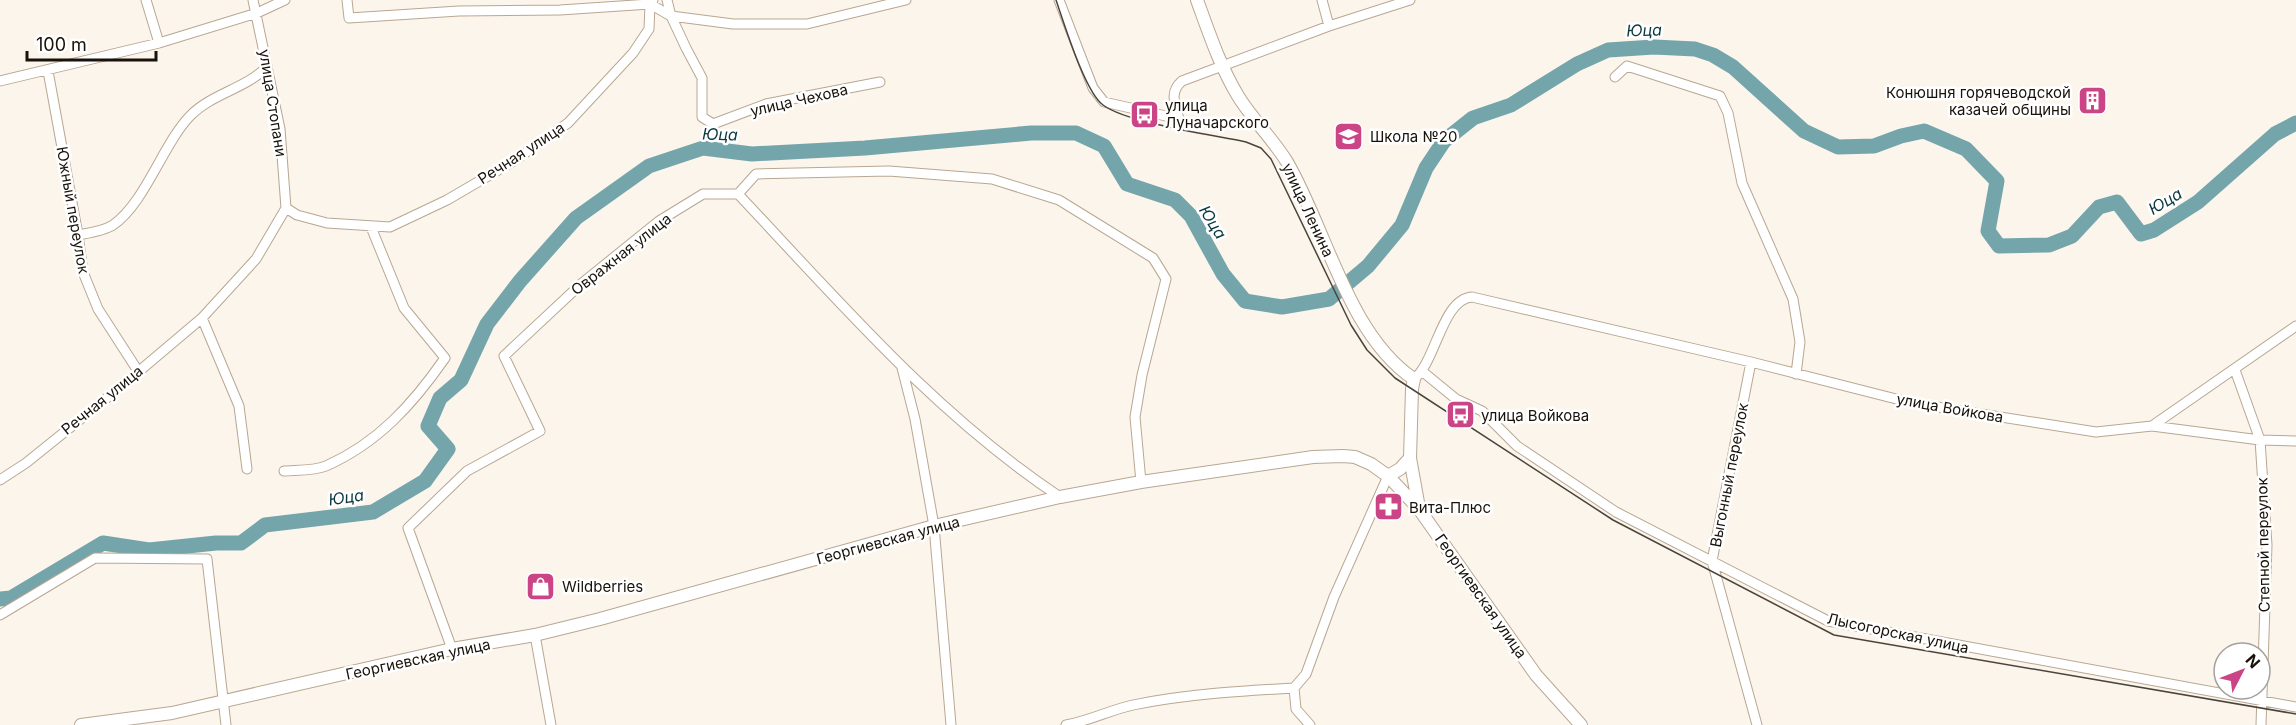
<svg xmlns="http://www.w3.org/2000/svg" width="2296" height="725" viewBox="0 0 2296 725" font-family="Inter,sans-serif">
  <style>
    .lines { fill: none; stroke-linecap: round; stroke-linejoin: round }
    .river { stroke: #74a5ab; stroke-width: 15 }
    .minor-casing { stroke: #b8a792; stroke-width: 11 }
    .secondary-casing { stroke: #b8a792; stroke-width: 14 }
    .minor { stroke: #fff; stroke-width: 9 }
    .secondary { stroke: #fff; stroke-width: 12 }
    .tram { stroke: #4b443c; stroke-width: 1.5 }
    .labels { text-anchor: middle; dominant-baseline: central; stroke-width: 5; stroke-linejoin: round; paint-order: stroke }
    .poi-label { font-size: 15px; fill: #18120a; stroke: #fff; text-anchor: start }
    .street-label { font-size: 15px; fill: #18120a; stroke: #fff }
    .water-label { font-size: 16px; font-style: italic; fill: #09393e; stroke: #fff }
  </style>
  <rect width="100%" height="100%" fill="#fcf5ec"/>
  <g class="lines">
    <path class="river" d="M 0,599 L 11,598 L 103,543 L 149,550 L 216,543 L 241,543 L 265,525 L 373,512 L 425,481 L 448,449 L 428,426 L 440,398 L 461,380 L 487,324 L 520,281 L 576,218 L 649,166 L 703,148 L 752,154 L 865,148 L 1031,133 L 1076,133 L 1104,146 L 1127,184 L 1175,200 L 1191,216 L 1223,274 L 1245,301 L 1282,307 L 1329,299 L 1368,266 L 1402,225 L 1426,168 L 1444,141 L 1473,118 L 1511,105 L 1577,64 L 1608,50 L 1654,47 L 1695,49 L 1713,55 L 1733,67 L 1804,131 L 1838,147 L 1874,146 L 1901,136 L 1924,131 L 1966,149 L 1997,181 L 1988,231 L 1999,246 L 2049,245 L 2072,236 L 2099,207 L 2117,202 L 2141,234 L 2154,230 L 2198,202 L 2275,134 L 2296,123"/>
    <defs>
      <path id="minor" d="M 146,0 L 159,43
        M 253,0 L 280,129 L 286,208
        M 347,0 L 349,18 L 459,11 L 560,10 L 650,4 L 653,0
        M 667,0 L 671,16 L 686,48 L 702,78 L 702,117 L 713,124 L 766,104 L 880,82
        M 1059,0 L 1093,88 L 1104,102 L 1179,119 C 1175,104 1169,92 1182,81 L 1329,26 L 1410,0
        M 1322,0 L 1329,26
        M 48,71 L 78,235 L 83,272 L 98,309 L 138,371
        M 1615,77 L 1627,66 L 1720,96 L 1728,113 L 1742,183 L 1793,299 L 1800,342 L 1796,374
        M 0,81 L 159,43 L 257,13 L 285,0
        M 738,194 C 839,301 936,415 1060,497
        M 78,235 C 89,233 104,231 113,225 C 145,203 163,144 190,116 C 211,94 245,89 267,67
        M 202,318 L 239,406 L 247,469
        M 1751,362 L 1712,561 L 1757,725
        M 902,368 L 915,419 L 934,526 L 951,725
        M 2235,370 L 2260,440 L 2267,545 L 2261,725
        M 1423,372 L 1456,399 L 1482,411 L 1517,446 L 1616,512 L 1828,621 L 2296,707
        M 1414,379 C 1436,362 1442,299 1472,297 L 1751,362 L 1912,403 L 2096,432 L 2152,426 L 2296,326
        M 2152,426 L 2260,440 L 2296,441
        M 284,471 C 297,470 314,471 326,466 C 378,443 413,404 445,358 L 404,308 L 371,227
        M 0,480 L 26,463 L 118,389 L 202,318 L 256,259 L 286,208 L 297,215 L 327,223 L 390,227 L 447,200 L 512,162 L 568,123 L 633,53 L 649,29 L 650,4 L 671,16 L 733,24 L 807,24 L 906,0
        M 0,615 L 95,558 L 207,559 L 226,725
        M 535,635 L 551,725
        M 452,649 L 408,528 L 467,471 L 540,431 L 504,356 L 581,284 L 659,221 L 703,194 L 738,194 L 756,174 L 889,171 L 992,179 L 1059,200 L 1153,258 L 1166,279 L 1142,375 L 1135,417 L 1141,482
        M 1294,688 L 1306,674 L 1334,597 L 1388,476
        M 1066,725 C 1089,721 1110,710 1133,705 C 1186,694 1240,691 1294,688 L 1296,709 L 1310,725"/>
      <path id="secondary" d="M 1197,0 C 1209,33 1220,66 1238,96 C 1252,119 1273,139 1287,162 C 1326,229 1348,335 1414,379 L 1412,389 L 1410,458 L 1419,508
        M 1388,476 L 1400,469 L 1410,458
        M 81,725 L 172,713 L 452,649 L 535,635 L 600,619 L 934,526 L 1060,497 L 1141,482 L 1313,457 L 1343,456 L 1355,457 L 1371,464 L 1388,476 L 1419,509 L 1536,675 L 1581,725"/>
    </defs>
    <use href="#minor" class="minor-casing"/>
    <use href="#secondary" class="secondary-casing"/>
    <use href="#minor" class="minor"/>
    <use href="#secondary" class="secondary"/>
    <path class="tram" d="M 1056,0 C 1064,23 1085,92 1103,105 C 1127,123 1213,135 1246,142 L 1261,148 L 1271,159 L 1351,325 L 1367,350 L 1395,378 L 1613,520 L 1834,635 L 2296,714"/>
  </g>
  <defs>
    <symbol id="building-square" viewBox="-11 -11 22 22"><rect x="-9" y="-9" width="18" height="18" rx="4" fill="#cb4586" stroke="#fff"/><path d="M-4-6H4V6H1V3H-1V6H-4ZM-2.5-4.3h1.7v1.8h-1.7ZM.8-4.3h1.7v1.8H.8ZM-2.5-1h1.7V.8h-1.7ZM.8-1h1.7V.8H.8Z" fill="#fff"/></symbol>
    <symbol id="bus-square" viewBox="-11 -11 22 22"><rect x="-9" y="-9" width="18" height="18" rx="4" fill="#cb4586" stroke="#fff"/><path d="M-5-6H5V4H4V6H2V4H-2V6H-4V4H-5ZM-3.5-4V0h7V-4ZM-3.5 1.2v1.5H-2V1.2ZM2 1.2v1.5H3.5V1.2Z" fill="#fff"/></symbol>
    <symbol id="school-square" viewBox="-11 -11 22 22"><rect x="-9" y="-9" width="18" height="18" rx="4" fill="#cb4586" stroke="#fff"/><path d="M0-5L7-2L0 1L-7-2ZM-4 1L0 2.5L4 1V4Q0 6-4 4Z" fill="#fff"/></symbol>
    <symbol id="pharmacy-square" viewBox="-11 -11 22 22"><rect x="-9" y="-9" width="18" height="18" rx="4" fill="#cb4586" stroke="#fff"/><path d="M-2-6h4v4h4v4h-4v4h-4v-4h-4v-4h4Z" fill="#fff"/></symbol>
    <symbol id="shop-square" viewBox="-11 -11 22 22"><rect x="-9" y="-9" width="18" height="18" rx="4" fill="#cb4586" stroke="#fff"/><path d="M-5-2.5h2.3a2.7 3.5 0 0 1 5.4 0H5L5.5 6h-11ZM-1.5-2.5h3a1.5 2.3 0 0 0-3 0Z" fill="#fff"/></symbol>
  </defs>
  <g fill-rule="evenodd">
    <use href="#building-square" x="2076" y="84" width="33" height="33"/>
    <use href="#bus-square" x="1128" y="98" width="33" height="33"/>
    <use href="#school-square" x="1332" y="120" width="33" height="33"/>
    <use href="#bus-square" x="1444" y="398" width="33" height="33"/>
    <use href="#pharmacy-square" x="1372" y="490" width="33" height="33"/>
    <use href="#shop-square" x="524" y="570" width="33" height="33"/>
  </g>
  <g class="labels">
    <g class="poi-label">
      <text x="2071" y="92" text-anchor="end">Конюшня горячеводской<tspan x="2071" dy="17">казачей общины</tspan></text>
      <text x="1165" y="105">улица<tspan x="1165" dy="17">Луначарского</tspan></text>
      <text x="1370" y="136">Школа №20</text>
      <text x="1481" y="415">улица Войкова</text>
      <text x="1409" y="507">Вита-Плюс</text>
      <text x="562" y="586">Wildberries</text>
    </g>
    <g class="street-label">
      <text transform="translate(799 100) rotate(-13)">улица Чехова</text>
      <text transform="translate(273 103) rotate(81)">улица Стопани</text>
      <text transform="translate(521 153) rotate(-33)">Речная улица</text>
      <text transform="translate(73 210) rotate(80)">Южный переулок</text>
      <text transform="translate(1308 210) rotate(65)">улица Ленина</text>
      <text transform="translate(621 254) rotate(-38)">Овражная улица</text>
      <text transform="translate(102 400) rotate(-39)">Речная улица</text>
      <text transform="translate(1950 408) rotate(10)">улица Войкова</text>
      <text transform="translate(1729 475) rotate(-79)">Выгонный переулок</text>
      <text transform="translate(888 540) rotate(-15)">Георгиевская улица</text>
      <text transform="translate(2263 545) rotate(-91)">Степной переулок</text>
      <text transform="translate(1481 596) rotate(55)">Георгиевская улица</text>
      <text transform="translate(1898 633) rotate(12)">Лысогорская улица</text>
      <text transform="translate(418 659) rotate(-12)">Георгиевская улица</text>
    </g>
    <g class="water-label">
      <text transform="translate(1644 30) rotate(-2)">Юца</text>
      <text transform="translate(720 134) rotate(2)">Юца</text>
      <text transform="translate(2165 201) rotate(-31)">Юца</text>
      <text transform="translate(1213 222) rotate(58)">Юца</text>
      <text transform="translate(346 497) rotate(-8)">Юца</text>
    </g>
  </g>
  <g transform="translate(2242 671) rotate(48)"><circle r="28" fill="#ffffff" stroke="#a3a09d" stroke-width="1.5"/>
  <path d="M0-4.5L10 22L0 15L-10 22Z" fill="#cb4586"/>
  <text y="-9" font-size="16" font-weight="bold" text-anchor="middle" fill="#18120a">N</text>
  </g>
  <path d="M27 51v9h129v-9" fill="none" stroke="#18120a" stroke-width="3"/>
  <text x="36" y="51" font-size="18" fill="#18120a" stroke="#ffffff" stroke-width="4.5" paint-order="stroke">100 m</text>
</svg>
